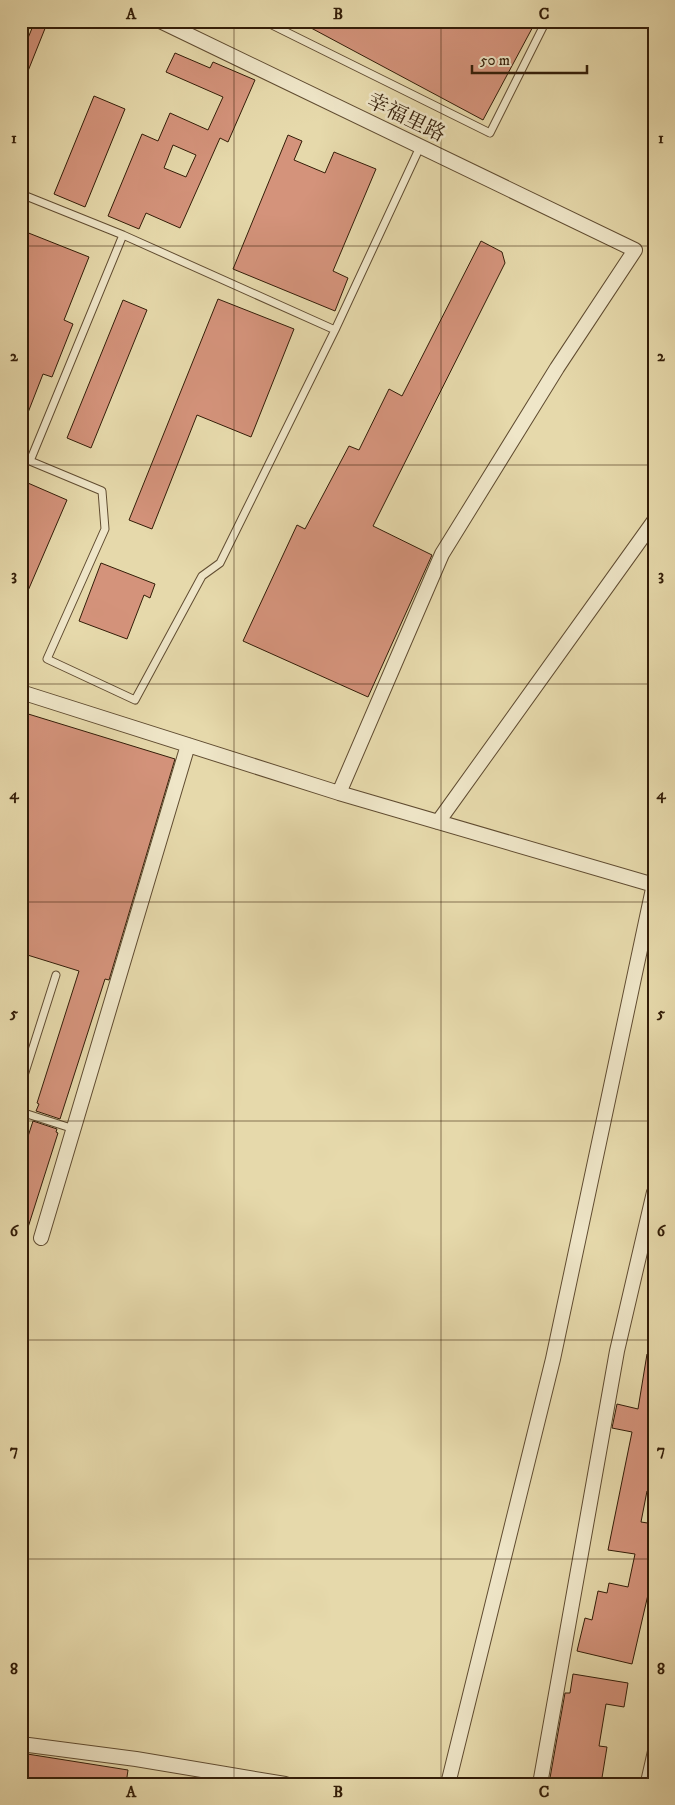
<svg xmlns="http://www.w3.org/2000/svg" width="675" height="1805" viewBox="0 0 675 1805" font-family="'IM FELL DW Pica','Noto Serif SC',serif">
  <style>
    .building { fill: #d4937b; stroke: #331d08; fill-rule: evenodd }
    .lines { fill: none; stroke-linecap: round; stroke-linejoin: round }
    .lane-casing { stroke: #604c31; stroke-width: 9 }
    .street-casing { stroke: #604c31; stroke-width: 16 }
    .lane { stroke: #efe6c8; stroke-width: 7 }
    .street { stroke: #efe6c8; stroke-width: 14 }
    .grid { fill: none; stroke: #331d08; stroke-width: 1; stroke-opacity: 0.55 }
    .labels { text-anchor: middle; dominant-baseline: central; stroke-width: 5; stroke-linejoin: round; paint-order: stroke }
    .street-label { font-size: 21px; fill: #331d08; stroke: #efe6c8 }
    .neatline { fill: none; stroke: #331d08; stroke-width: 2 }
    .grid-label { font-size: 16px; text-anchor: middle; font-weight: bold; fill: #331d08 }
  </style>
  <rect width="100%" height="100%" fill="#e6d9ab"/>
  <filter id="stains"><feTurbulence type="fractalNoise" baseFrequency=".004" numOctaves="4"/><feColorMatrix values="0 0 0 0 .2 0 0 0 0 .09 0 0 0 0 .02 0 0 0 .5 -.17"/></filter>
  <radialGradient id="worn" r=".72"><stop offset=".6" stop-color="#630" stop-opacity="0"/><stop offset="1" stop-color="#630" stop-opacity=".3"/></radialGradient>
  <path class="building" d="M 35,21 L 48,21 L 22,86 L 21,55 Z
    M 298,21 L 536,21 L 483,120 Z
    M 175,53 L 210,68 L 213,62 L 255,80 L 228,142 L 220,138 L 180,228 L 146,213 L 139,229 L 108,216 L 142,134 L 158,141 L 170,113 L 208,130 L 223,97 L 166,72 ZM 173,145 L 196,155 L 186,177 L 164,168 Z
    M 94,96 L 125,109 L 85,207 L 54,194 Z
    M 288,135 L 302,141 L 294,160 L 325,173 L 334,152 L 376,169 L 333,271 L 348,278 L 335,311 L 233,269 Z
    M 21,230 L 89,257 L 64,320 L 73,324 L 52,377 L 43,374 L 22,428 Z
    M 481,241 L 502,252 L 505,263 L 373,526 L 432,555 L 368,697 L 243,641 L 297,525 L 305,529 L 349,446 L 359,450 L 389,389 L 402,396 Z
    M 218,299 L 294,329 L 251,437 L 197,415 L 152,529 L 129,520 Z
    M 123,300 L 147,310 L 91,448 L 67,438 Z
    M 21,480 L 67,500 L 21,607 Z
    M 101,563 L 155,584 L 150,598 L 144,595 L 127,639 L 79,621 Z
    M 25,713 L 175,759 L 109,980 L 105,979 L 60,1119 L 36,1111 L 39,1104 L 37,1103 L 79,971 L 21,953 L 21,920 L 26,905 L 21,904 L 21,725 Z
    M 33,1121 L 57,1129 L 56,1132 L 58,1133 L 24,1240 L 21,1239 L 21,1158 Z
    M 647,1354 L 654,1355 L 654,1482 L 652,1491 L 647,1491 L 641,1522 L 654,1524 L 654,1587 L 650,1586 L 632,1664 L 577,1651 L 585,1618 L 592,1620 L 598,1591 L 607,1593 L 609,1583 L 628,1587 L 635,1554 L 608,1550 L 632,1432 L 612,1428 L 617,1404 L 638,1409 Z
    M 573,1674 L 628,1683 L 624,1707 L 606,1704 L 599,1746 L 607,1747 L 601,1784 L 561,1784 L 562,1780 L 550,1778 L 565,1693 L 570,1693 Z
    M 21,1753 L 128,1770 L 126,1784 L 21,1784 Z"/>
  <g class="lines">
    <defs>
      <path id="lane" d="M 264,21 L 490,133 L 546,21
        M 21,194 L 123,235 L 335,330
        M 123,235 L 30,461 L 102,491 L 105,529 L 47,659 L 135,700 L 202,576 L 220,563 L 335,330 L 420,147
        M 21,458 L 30,461
        M 21,1085 L 56,975
        M 21,1112 L 74,1129
        M 644,1784 L 654,1740"/>
      <path id="street" d="M 160,21 L 635,250 L 557,368 L 442,554 L 339,793
        M 21,692 L 339,793 L 654,885
        M 438,822 L 654,521
        M 41,1238 L 188,745
        M 21,1744 L 136,1759 L 285,1784
        M 448,1784 L 553,1359 L 654,884
        M 540,1784 L 617,1351 L 654,1192"/>
    </defs>
    <use href="#lane" class="lane-casing"/>
    <use href="#street" class="street-casing"/>
    <use href="#lane" class="lane"/>
    <use href="#street" class="street"/>
  </g>
  <path class="grid" d="M 234,21 L 234,1784M 441,21 L 441,1784M 21,246 L 654,246M 21,465 L 654,465M 21,684 L 654,684M 21,902 L 654,902M 21,1121 L 654,1121M 21,1340 L 654,1340M 21,1559 L 654,1559"/>
  <g class="labels">
    <g class="street-label">
      <text transform="translate(406 118) rotate(26)">幸福里路</text>
    </g>
  </g>
  <rect width="675" height="1805" fill="none" stroke="#e6d9ab" stroke-width="55"/>
  <path d="M472 65v8h115v-8" fill="none" stroke="#331d08" stroke-width="2.5"/>
  <text x="480" y="65" font-size="15" fill="#331d08" stroke="#efe6c8" stroke-width="4" paint-order="stroke">50 m</text>
  <rect x="28" y="28" width="620" height="1750" class="neatline"/>
  <g class="grid-label">
    <text x="131" y="19">A</text>
    <text x="338" y="19">B</text>
    <text x="544" y="19">C</text>
    <text x="14" y="143">1</text>
    <text x="661" y="143">1</text>
    <text x="14" y="361">2</text>
    <text x="661" y="361">2</text>
    <text x="14" y="580">3</text>
    <text x="661" y="580">3</text>
    <text x="14" y="799">4</text>
    <text x="661" y="799">4</text>
    <text x="14" y="1018">5</text>
    <text x="661" y="1018">5</text>
    <text x="14" y="1236">6</text>
    <text x="661" y="1236">6</text>
    <text x="14" y="1455">7</text>
    <text x="661" y="1455">7</text>
    <text x="14" y="1674">8</text>
    <text x="661" y="1674">8</text>
    <text x="131" y="1797">A</text>
    <text x="338" y="1797">B</text>
    <text x="544" y="1797">C</text>
  </g>
  <rect width="100%" height="100%" filter="url(#stains)"/>
  <rect width="100%" height="100%" fill="url(#worn)"/>
</svg>
